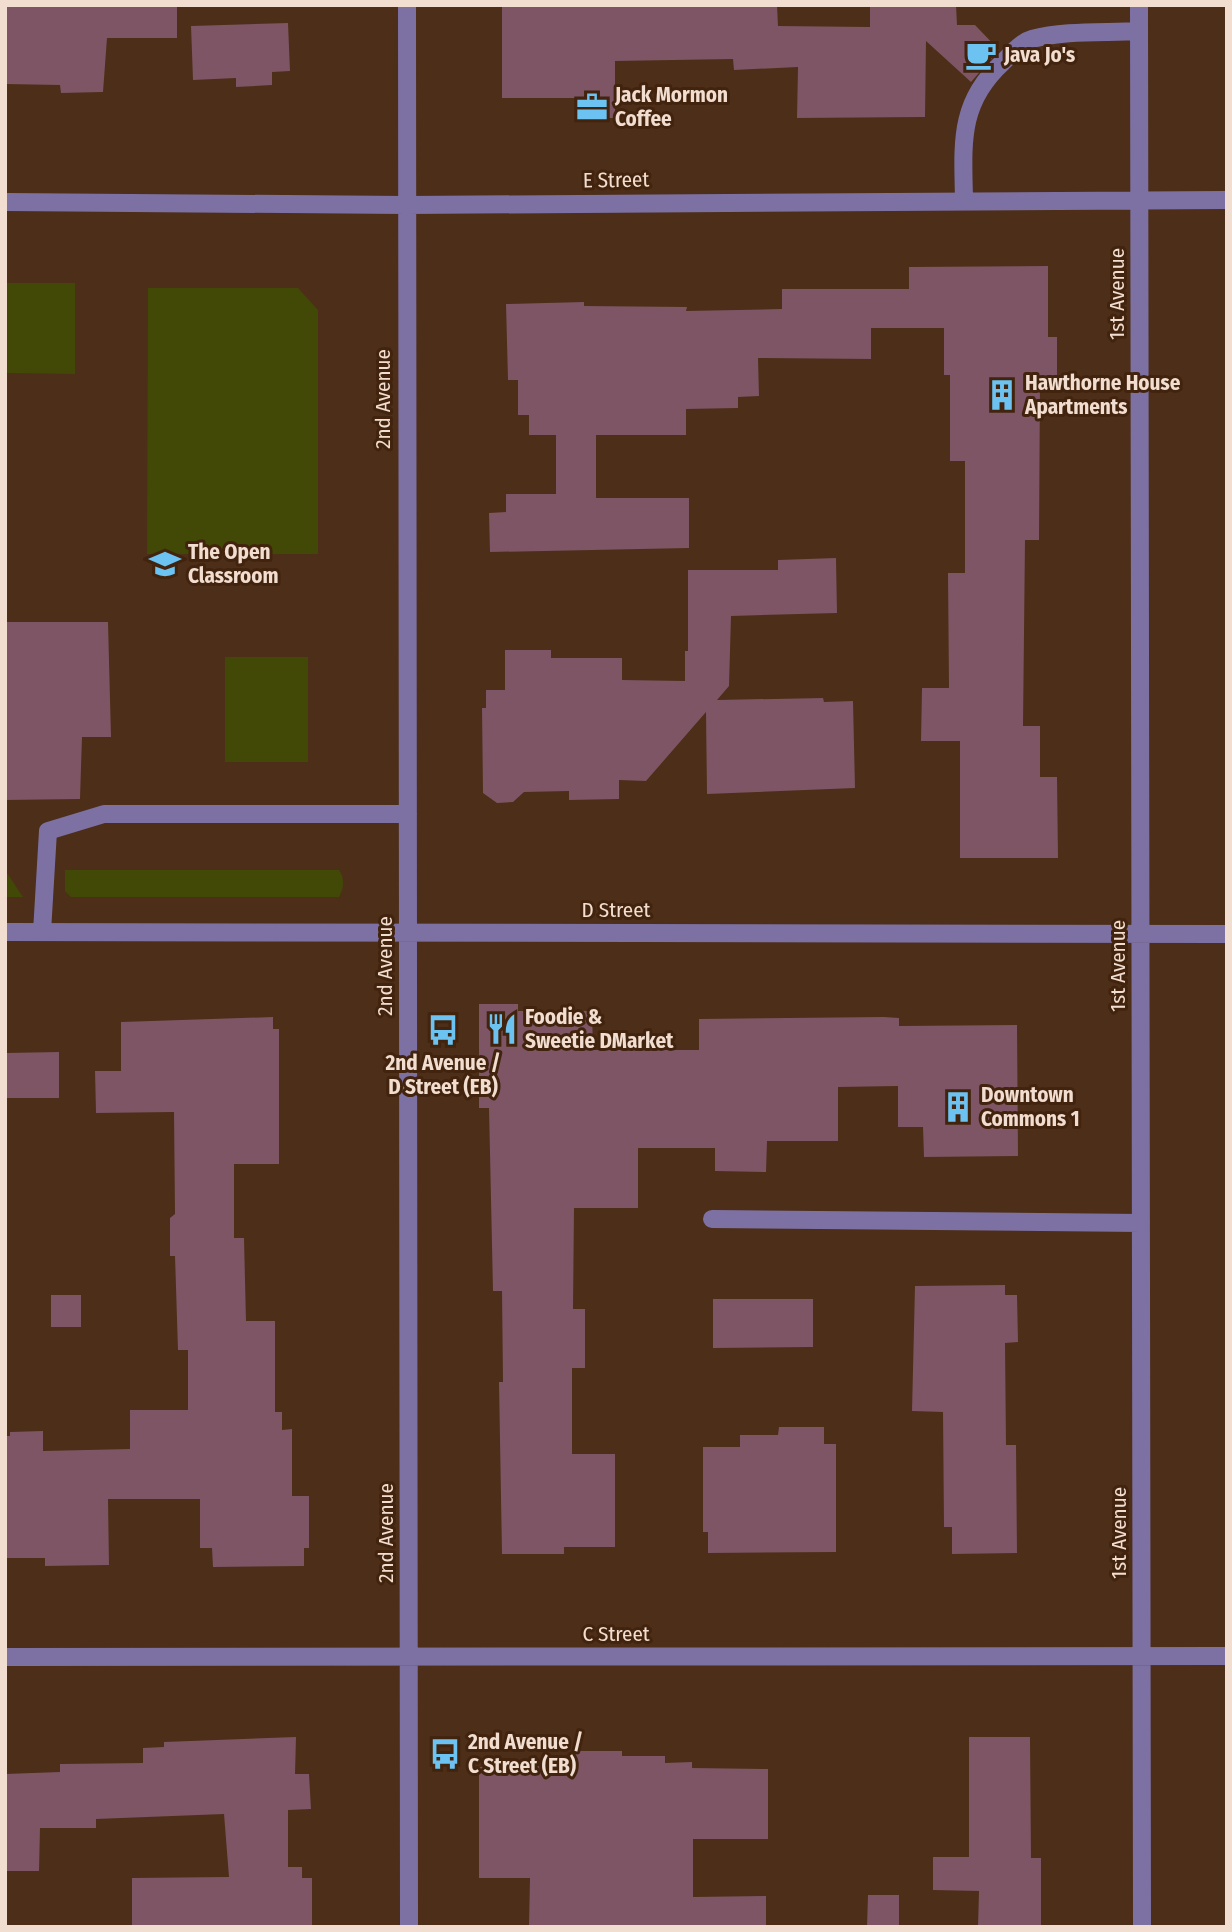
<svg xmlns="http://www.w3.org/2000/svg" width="1232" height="1932" viewBox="0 0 1232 1932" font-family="'Fira Sans Condensed',sans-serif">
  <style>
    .green { fill: #424805 }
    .building { fill: #7d5564 }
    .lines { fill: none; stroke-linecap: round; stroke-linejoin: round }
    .minor { stroke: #7d71a3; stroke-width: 18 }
    .labels { text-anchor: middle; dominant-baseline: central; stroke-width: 6; stroke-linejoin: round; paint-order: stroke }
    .poi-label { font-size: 21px; font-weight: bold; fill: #f2ded0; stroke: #42240e; text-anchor: start }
    .street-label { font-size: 21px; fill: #f2ded0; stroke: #42240e }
  </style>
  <rect width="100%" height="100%" fill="#4d2e18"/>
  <path class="green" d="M 5,283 L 75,283 L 75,374 L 5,373 Z
    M 148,288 L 298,288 L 318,310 L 318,554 L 147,554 Z
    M 225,657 L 308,657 L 308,762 L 225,762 Z
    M 5,870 L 23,897 L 5,897 Z
    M 65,870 L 339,870 C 345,878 344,889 339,897 L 71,897 L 65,891 Z"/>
  <path class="building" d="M 5,5 L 177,5 L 177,38 L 107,38 L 103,92 L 61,93 L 60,85 L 5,84 Z
    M 502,5 L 777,5 L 778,26 L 870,27 L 870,5 L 956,5 L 957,25 L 975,25 L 999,50 L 971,82 L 926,41 L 925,117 L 797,118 L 798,67 L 734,70 L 733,59 L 615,61 L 615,118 L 575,118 L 575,98 L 502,98 Z
    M 288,23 L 290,71 L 272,72 L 272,85 L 236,87 L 236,78 L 193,80 L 191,26 Z
    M 1048,266 L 1048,337 L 1057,337 L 1057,381 L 1040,381 L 1039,540 L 1025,540 L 1023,726 L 1040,726 L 1040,777 L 1057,777 L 1058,858 L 960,858 L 960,741 L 921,741 L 922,688 L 949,688 L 948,573 L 965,573 L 965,461 L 950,461 L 950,375 L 944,375 L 944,328 L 871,328 L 871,359 L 758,358 L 759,396 L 738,397 L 738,408 L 686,409 L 686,435 L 596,435 L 596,498 L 689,498 L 689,548 L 490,552 L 489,513 L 506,512 L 506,494 L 556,494 L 556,435 L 529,435 L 529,415 L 518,415 L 518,380 L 508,380 L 506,304 L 584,302 L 584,306 L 687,307 L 686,311 L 782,309 L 782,289 L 909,289 L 909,267 Z
    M 836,558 L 837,613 L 731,616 L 729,686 L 717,700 L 823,698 L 824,702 L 853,701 L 855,788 L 707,794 L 706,712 L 646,781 L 619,780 L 619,799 L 569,800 L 569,791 L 524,792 L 513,802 L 497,803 L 483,793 L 482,708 L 486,708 L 486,690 L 505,690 L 505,650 L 551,650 L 551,658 L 622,658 L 622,680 L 685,681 L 685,651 L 688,651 L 688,570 L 778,570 L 778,560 Z
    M 5,622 L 108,622 L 111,737 L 82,737 L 80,799 L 5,800 Z
    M 479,1004 L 518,1004 L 518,1011 L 592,1011 L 593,1050 L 699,1050 L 699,1019 L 884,1017 L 899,1018 L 899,1026 L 1017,1025 L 1018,1156 L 924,1157 L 923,1127 L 898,1127 L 898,1086 L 838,1087 L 838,1141 L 767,1141 L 766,1172 L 715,1171 L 715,1148 L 638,1148 L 638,1208 L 574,1208 L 573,1309 L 585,1309 L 585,1368 L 572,1368 L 572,1454 L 615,1454 L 615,1547 L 564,1547 L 564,1554 L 502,1554 L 499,1382 L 503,1382 L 502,1291 L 493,1291 L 489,1108 L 479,1108 Z
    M 273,1017 L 273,1029 L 279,1029 L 279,1164 L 234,1164 L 234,1238 L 244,1238 L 246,1321 L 275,1321 L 275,1412 L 282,1412 L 282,1430 L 292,1429 L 292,1496 L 309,1496 L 309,1548 L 304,1548 L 304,1566 L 213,1567 L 212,1548 L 200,1548 L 200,1499 L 108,1499 L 109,1565 L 45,1566 L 45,1558 L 5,1558 L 5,1436 L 10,1436 L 10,1432 L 43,1431 L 43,1451 L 130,1449 L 130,1410 L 188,1410 L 188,1350 L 178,1350 L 175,1256 L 170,1256 L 170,1218 L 175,1214 L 174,1112 L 96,1113 L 95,1071 L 121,1071 L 121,1022 Z
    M 59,1052 L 59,1098 L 5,1098 L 5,1053 Z
    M 1005,1285 L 1005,1295 L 1017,1295 L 1018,1342 L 1005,1343 L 1006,1445 L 1016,1445 L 1017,1553 L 952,1554 L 952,1527 L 944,1527 L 943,1412 L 912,1411 L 915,1286 Z
    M 51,1295 L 81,1295 L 81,1327 L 51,1327 Z
    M 713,1299 L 813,1299 L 813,1347 L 713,1348 Z
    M 779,1427 L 824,1427 L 824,1444 L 836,1444 L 836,1552 L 708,1553 L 708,1532 L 703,1532 L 703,1447 L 740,1447 L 740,1435 L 778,1435 Z
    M 296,1737 L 295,1774 L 309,1774 L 311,1809 L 288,1810 L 288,1867 L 302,1867 L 302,1878 L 312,1878 L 312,1927 L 132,1927 L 132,1878 L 229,1877 L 224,1814 L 96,1819 L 96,1828 L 40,1828 L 39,1871 L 5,1871 L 5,1774 L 60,1772 L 60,1764 L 143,1763 L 143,1748 L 164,1747 L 164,1742 Z
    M 969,1737 L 1030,1737 L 1031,1858 L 1041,1858 L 1041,1927 L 978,1927 L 979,1891 L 933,1890 L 933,1857 L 969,1857 Z
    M 573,1751 L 622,1751 L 622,1756 L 665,1756 L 665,1763 L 692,1762 L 692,1768 L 768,1769 L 768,1839 L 693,1839 L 693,1897 L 766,1896 L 766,1927 L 529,1927 L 530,1878 L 479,1878 L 479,1767 L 566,1766 L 566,1761 L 573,1761 Z
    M 868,1895 L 899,1895 L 899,1927 L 867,1927 Z"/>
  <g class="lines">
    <path class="minor" d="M 407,5 L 409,1927
      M 1139,5 L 1142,1927
      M 964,200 C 963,144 958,103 1003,62 C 1011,54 1021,42 1032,39 C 1065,30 1105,33 1139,31
      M 5,202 L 406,205 L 1227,200
      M 5,932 L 1227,934
      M 42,932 L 48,831 L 104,814 L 408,814
      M 712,1219 L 1141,1223
      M 5,1657 L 1227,1656"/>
  </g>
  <defs>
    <symbol id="cafe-bare" viewBox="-9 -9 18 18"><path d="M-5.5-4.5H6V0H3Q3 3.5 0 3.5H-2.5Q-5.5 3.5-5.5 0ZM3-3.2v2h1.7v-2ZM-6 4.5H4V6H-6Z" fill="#6cc3f2" stroke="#42240e" stroke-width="2.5" paint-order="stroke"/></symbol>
    <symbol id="office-bare" viewBox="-9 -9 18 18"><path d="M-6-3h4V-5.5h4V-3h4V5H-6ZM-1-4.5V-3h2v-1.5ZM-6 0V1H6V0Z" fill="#6cc3f2" stroke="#42240e" stroke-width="2.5" paint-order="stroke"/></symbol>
    <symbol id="building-bare" viewBox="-9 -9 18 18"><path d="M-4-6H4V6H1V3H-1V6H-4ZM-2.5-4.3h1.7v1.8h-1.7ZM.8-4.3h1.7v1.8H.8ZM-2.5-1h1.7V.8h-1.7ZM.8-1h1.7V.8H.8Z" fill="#6cc3f2" stroke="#42240e" stroke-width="2.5" paint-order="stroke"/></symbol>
    <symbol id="school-bare" viewBox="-9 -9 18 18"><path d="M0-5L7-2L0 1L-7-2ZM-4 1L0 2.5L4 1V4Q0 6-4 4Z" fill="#6cc3f2" stroke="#42240e" stroke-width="2.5" paint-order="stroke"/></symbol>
    <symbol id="restaurant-bare" viewBox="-9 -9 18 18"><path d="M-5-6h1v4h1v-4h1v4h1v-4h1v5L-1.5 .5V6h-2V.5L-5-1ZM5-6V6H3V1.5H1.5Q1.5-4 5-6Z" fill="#6cc3f2" stroke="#42240e" stroke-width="2.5" paint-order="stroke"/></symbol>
    <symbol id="bus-bare" viewBox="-9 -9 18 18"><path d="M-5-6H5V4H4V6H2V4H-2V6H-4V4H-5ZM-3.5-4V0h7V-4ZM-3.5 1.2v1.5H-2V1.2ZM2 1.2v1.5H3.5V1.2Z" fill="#6cc3f2" stroke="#42240e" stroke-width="2.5" paint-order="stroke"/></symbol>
  </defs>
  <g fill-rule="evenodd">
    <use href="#cafe-bare" x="959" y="33" width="44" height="44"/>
    <use href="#office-bare" x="570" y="85" width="44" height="44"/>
    <use href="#building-bare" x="980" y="373" width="44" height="44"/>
    <use href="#school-bare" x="143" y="542" width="44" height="44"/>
    <use href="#restaurant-bare" x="480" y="1007" width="44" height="44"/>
    <use href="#bus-bare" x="421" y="1008" width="44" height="44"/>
    <use href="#building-bare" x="936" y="1085" width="44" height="44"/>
    <use href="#bus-bare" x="423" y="1732" width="44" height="44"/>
  </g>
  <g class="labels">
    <g class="poi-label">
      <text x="1004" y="55">Java Jo's</text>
      <text x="615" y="95">Jack Mormon<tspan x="615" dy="24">Coffee</tspan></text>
      <text x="1025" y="383">Hawthorne House<tspan x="1025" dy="24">Apartments</tspan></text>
      <text x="188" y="552">The Open<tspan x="188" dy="24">Classroom</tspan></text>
      <text x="525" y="1017">Foodie &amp;<tspan x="525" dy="24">Sweetie DMarket</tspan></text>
      <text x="443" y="1063" text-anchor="middle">2nd Avenue /<tspan x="443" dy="24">D Street (EB)</tspan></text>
      <text x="981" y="1095">Downtown<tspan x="981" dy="24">Commons 1</tspan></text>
      <text x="468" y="1742">2nd Avenue /<tspan x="468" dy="24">C Street (EB)</tspan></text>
    </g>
    <g class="street-label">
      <text transform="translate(616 180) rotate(-1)">E Street</text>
      <text transform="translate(1117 294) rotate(-90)">1st Avenue</text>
      <text transform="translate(383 399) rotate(-90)">2nd Avenue</text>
      <text x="616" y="910">D Street</text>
      <text transform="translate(385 966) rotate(-90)">2nd Avenue</text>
      <text transform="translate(1118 966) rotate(-90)">1st Avenue</text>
      <text transform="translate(386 1533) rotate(-90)">2nd Avenue</text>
      <text transform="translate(1119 1533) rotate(-90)">1st Avenue</text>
      <text x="616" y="1634">C Street</text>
    </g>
  </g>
  <rect width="1232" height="1932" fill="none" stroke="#f2ded0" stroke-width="14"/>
</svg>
